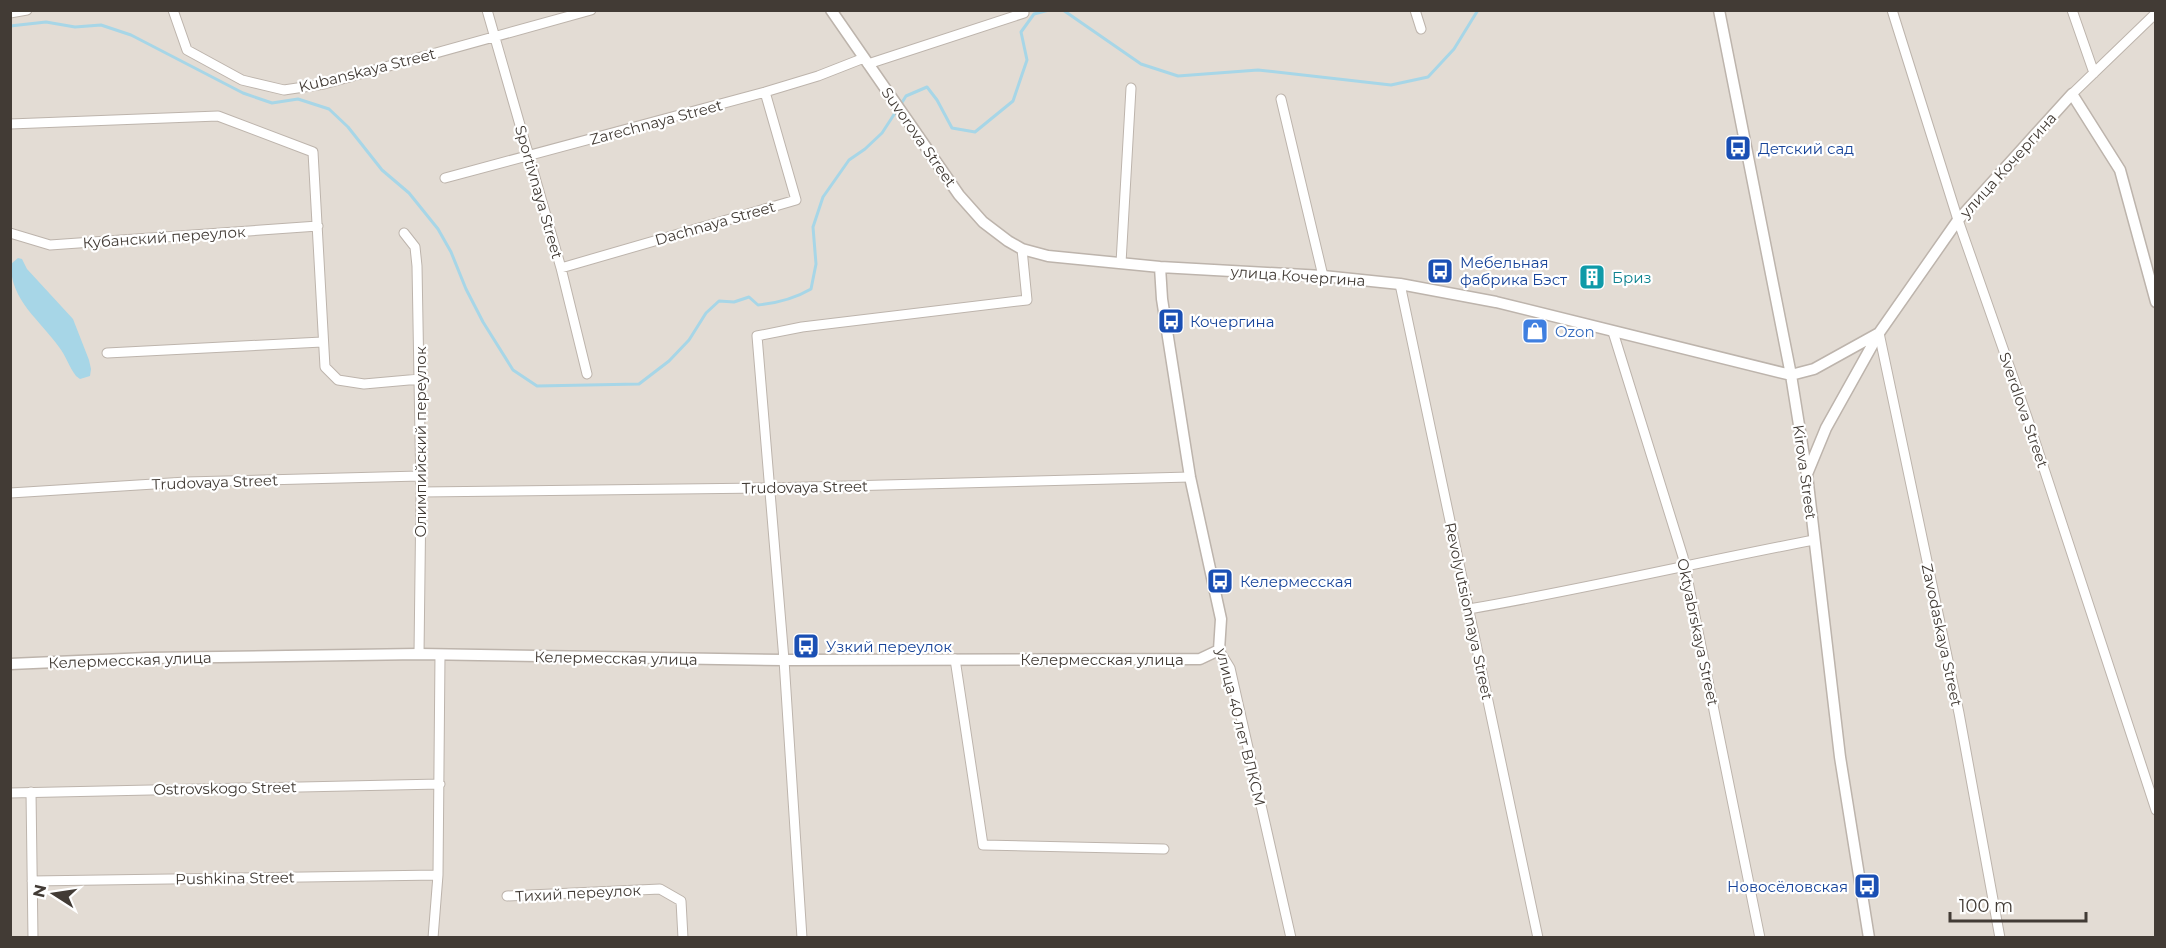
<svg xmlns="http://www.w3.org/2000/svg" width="2166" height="948" viewBox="0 0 2166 948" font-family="Montserrat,sans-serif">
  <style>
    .residential { fill: #e3dcd4 }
    .water { fill: #a7d6e7 }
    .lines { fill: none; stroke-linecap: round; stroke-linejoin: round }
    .stream { stroke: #a7d6e7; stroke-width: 3 }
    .minor-casing { stroke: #bdb4ac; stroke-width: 11 }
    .tertiary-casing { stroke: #bdb4ac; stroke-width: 13 }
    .minor { stroke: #fff; stroke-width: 9 }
    .tertiary { stroke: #fff; stroke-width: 10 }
    .labels { text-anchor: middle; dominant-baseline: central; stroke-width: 4.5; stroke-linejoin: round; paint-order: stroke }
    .street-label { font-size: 15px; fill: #423b35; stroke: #fff }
    .transit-label { font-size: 15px; fill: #164399; stroke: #fff; text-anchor: start }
    .culture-label { font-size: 15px; fill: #0d838f; stroke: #fff; text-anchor: start }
    .shop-label { font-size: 15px; fill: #366cbe; stroke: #fff; text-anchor: start }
  </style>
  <rect width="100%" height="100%" fill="#f0ebe5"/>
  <path class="residential" d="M 11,11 L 2155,11 L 2155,937 L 11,937 Z"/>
  <path class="water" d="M 18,258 L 22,259 L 27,269 L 73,319 L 89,360 L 91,369 L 90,376 L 80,379 L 76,376 C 69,367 66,356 59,347 C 40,320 10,300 11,264 Z"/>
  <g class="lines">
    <path class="stream" d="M 1063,10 L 1141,64 L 1178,76 L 1258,70 L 1391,85 L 1428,77 L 1454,49 L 1478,10
      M 10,26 L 46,22 L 75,27 L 101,25 L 131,35 L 243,93 L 272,103 L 298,99 L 329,109 L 348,127 L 382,170 L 409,193 L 438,229 L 451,252 L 466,289 L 483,322 L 513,370 L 537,386 L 639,384 L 669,361 L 689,340 L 706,313 L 719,301 L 734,302 L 749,297 L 758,305 C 778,303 794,299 811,289 L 816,264 L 813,227 L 823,197 L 849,160 L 865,149 L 882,133 L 897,110
      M 901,104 L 906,96 L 927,87 L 937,100 L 952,128 L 975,132 L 1013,101 L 1027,60 L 1021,32 L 1034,14 L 1049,10"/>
    <defs>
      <path id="minor" d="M 173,10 L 187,50 L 242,80 L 284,90 L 324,84 L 591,10
        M 487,10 L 561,268 L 587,374
        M 1415,10 L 1421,29
        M 1892,10 L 1958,220 L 2027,417 L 2156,810
        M 2072,10 L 2094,73
        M 10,13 L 27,10
        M 868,64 L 1024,13
        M 2072,94 L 2156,13
        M 1281,99 L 1323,276
        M 10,124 L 218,116 L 313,152 L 325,367 L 338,380 L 364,384 L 420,379
        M 445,178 L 765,92 L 818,76 L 864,58
        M 10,233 L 50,245 L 318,226
        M 404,233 L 415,247 L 417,266 L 421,492 L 419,654
        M 1121,263 L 1131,88
        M 561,268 L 796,200 L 765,92
        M 1400,284 L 1538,938
        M 1613,332 L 1683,557 L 1760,938
        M 1879,333 L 1959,713 L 2000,938
        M 107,353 L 322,342
        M 421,492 L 769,488 L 1190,477
        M 10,493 L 186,482 L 420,476
        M 1469,609 C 1585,589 1699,562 1814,540
        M 1219,650 L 1230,668 L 1291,938
        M 955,659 L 983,845 L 1164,849
        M 31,792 L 33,938
        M 10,793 L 440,784
        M 32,881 L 438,875
        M 507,896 L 660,889 L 681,901 L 683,938
        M 433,938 L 438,875 L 440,655
        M 802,938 L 784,660 L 757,336 L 802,327 L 1027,300 L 1022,249"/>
      <path id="tertiary" d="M 831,10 L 959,195 L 983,222 L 1008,241 L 1022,249 L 1048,256 L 1160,267 L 1323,276 L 1400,284 L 1496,302 L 1791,375 L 1814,369 L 1879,333
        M 1719,10 L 1791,375 L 1807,475 L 1840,757 L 1869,938
        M 1807,474 L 1826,428 L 1879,333 L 1958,220 L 2072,94 L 2120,170 L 2156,302
        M 10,664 L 147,658 L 419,654 L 784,660 L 1200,659 L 1219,650 L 1221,619 L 1190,477 L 1162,299 L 1160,267"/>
    </defs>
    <use href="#minor" class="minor-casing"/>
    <use href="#tertiary" class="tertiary-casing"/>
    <use href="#minor" class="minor"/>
    <use href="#tertiary" class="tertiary"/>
  </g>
  <defs>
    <symbol id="bus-square" viewBox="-11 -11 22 22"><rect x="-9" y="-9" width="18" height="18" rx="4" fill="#1a4fb4" stroke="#fff"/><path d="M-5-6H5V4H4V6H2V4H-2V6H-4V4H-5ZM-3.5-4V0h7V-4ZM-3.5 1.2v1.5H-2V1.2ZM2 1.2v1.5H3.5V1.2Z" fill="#fff"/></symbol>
    <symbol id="building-square" viewBox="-11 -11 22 22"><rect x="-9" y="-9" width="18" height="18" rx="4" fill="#0f9aa8" stroke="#fff"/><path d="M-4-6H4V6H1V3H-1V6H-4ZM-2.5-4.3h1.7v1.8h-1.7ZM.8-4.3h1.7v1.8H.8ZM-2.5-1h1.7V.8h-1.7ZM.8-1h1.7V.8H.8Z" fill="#fff"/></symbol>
    <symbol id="shop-square" viewBox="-11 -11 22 22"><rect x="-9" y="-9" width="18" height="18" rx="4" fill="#3f7fe0" stroke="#fff"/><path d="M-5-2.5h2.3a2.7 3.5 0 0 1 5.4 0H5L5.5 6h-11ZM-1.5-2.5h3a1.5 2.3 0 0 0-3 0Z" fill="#fff"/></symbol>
  </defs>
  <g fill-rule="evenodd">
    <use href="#bus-square" x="1723" y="133" width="30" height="30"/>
    <use href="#bus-square" x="1425" y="256" width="30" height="30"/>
    <use href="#building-square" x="1577" y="262" width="30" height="30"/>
    <use href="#bus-square" x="1156" y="306" width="30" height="30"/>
    <use href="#shop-square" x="1520" y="316" width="30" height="30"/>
    <use href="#bus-square" x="1205" y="566" width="30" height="30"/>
    <use href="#bus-square" x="791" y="631" width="30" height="30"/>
    <use href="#bus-square" x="1852" y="871" width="30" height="30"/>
  </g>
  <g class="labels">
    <g class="street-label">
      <text transform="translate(367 70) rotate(-14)">Kubanskaya Street</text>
      <text transform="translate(656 122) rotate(-15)">Zarechnaya Street</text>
      <text transform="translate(919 137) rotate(55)">Suvorova Street</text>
      <text transform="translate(2008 165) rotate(-48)">улица Кочергина</text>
      <text transform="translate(539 192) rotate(74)">Sportivnaya Street</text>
      <text transform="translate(715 223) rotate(-16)">Dachnaya Street</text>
      <text transform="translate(164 237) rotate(-4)">Кубанский переулок</text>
      <text transform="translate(1298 276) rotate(4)">улица Кочергина</text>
      <text transform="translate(2024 410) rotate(71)">Sverdlova Street</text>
      <text transform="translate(420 442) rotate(-90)">Олимпийский переулок</text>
      <text transform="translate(1805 472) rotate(82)">Kirova Street</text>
      <text transform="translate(215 482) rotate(-2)">Trudovaya Street</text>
      <text transform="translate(805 487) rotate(-1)">Trudovaya Street</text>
      <text transform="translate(1469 611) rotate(78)">Revolyutsionnaya Street</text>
      <text transform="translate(1698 632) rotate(78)">Oktyabrskaya Street</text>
      <text transform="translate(1942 635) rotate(78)">Zavodaskaya Street</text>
      <text transform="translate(616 658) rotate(1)">Келермесская улица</text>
      <text x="1102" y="659">Келермесская улица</text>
      <text transform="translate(130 660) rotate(-2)">Келермесская улица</text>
      <text transform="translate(1241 727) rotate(76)">улица 40 лет ВЛКСМ</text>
      <text transform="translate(225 788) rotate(-1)">Ostrovskogo Street</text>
      <text transform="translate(235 878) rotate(-1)">Pushkina Street</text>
      <text transform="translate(578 893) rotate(-3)">Тихий переулок</text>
    </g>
    <g class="transit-label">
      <text x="1758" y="148">Детский сад</text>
      <text x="1460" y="262">Мебельная<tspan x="1460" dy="17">фабрика Бэст</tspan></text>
      <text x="1190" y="321">Кочергина</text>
      <text x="1240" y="581">Келермесская</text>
      <text x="826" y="646">Узкий переулок</text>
      <text x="1848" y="886" text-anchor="end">Новосёловская</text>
    </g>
    <g class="culture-label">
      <text x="1612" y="277">Бриз</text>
    </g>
    <g class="shop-label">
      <text x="1555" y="331">Ozon</text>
    </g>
  </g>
  <rect width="2166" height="948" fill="none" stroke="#423b35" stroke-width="24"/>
  <g transform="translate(54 894) rotate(282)" stroke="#ffffff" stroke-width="4.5" paint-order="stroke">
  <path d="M0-4.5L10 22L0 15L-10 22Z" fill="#423b35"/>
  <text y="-9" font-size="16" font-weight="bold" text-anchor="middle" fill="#423b35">N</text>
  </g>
  <path d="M1950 912v9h136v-9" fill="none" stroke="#423b35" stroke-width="3"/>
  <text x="1959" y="912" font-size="18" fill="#423b35" stroke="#ffffff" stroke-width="4.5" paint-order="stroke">100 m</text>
</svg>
